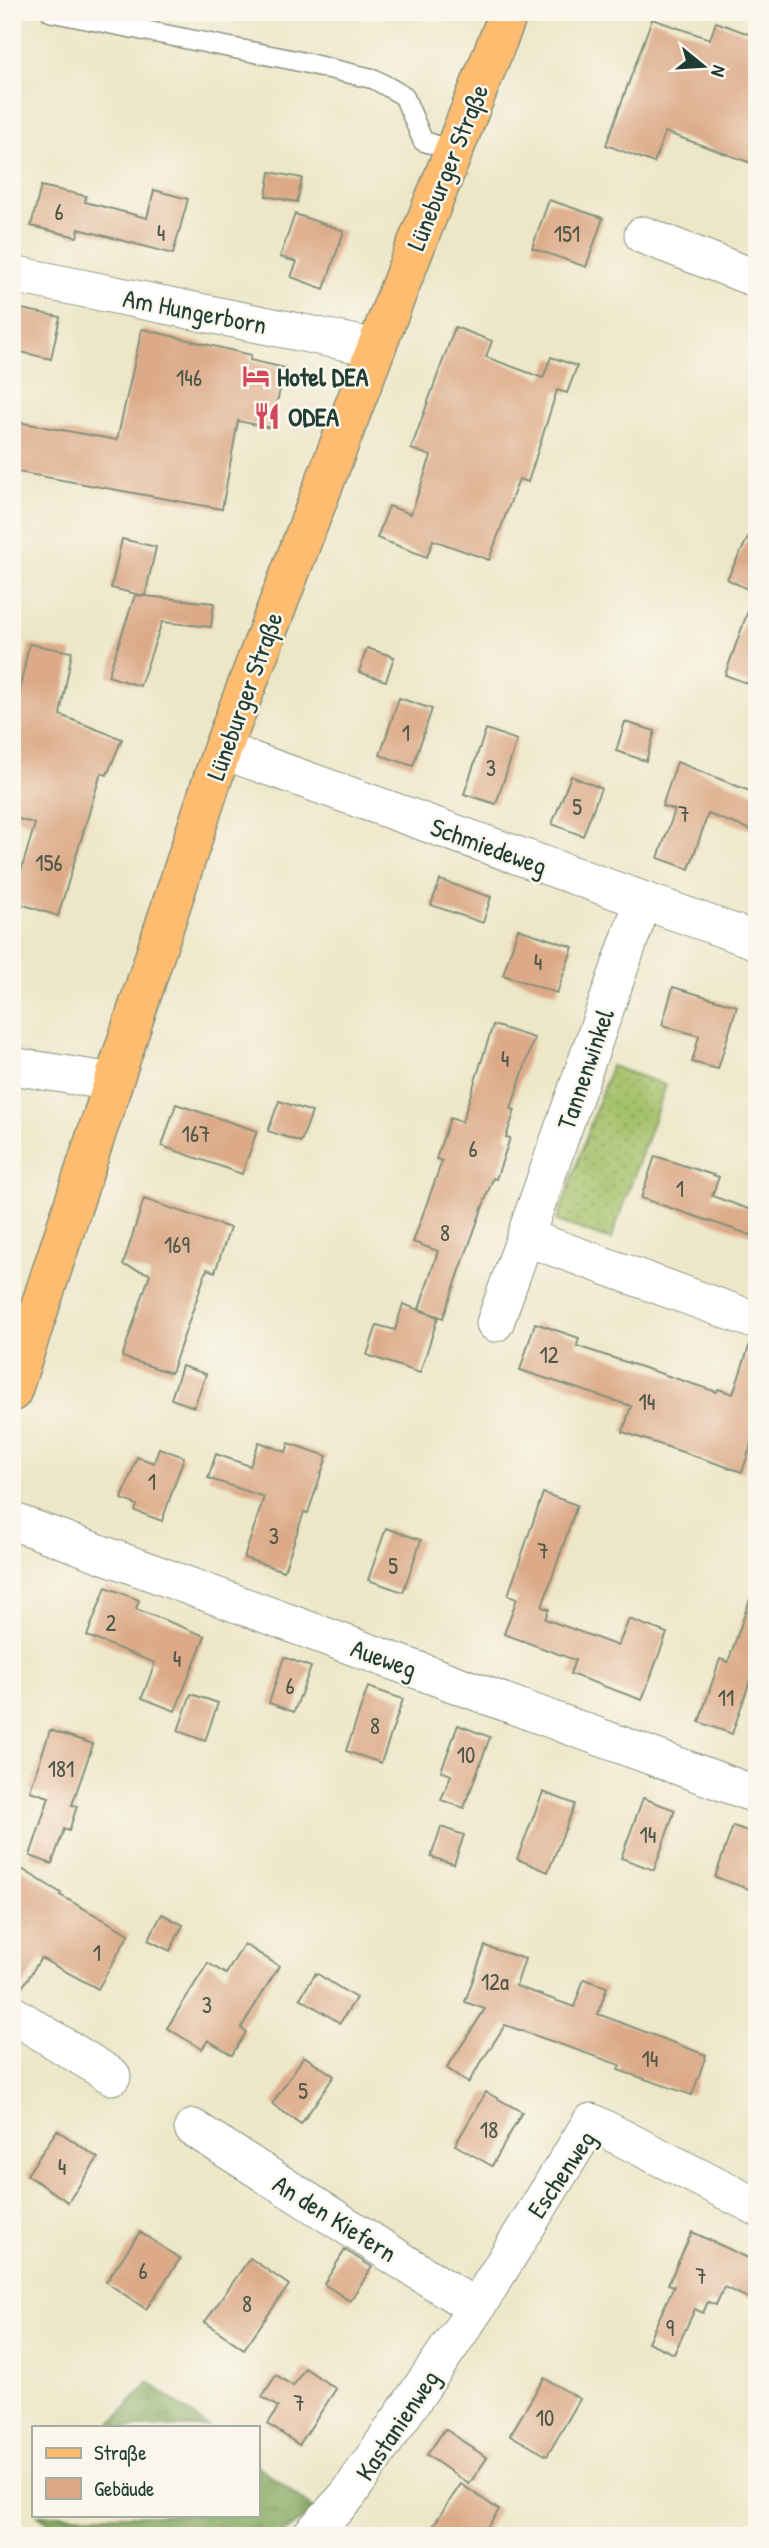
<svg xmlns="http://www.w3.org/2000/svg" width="769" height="2548" viewBox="0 0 769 2548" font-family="'Patrick Hand',sans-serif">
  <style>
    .grass { fill: url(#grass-dots); stroke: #607e4d; stroke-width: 2 }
    .forest { fill: url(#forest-crowns); stroke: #507248; stroke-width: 2 }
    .building { fill: #dcaa88 }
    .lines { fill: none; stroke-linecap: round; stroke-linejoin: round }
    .service-casing { stroke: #86927e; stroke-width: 22 }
    .minor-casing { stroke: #86927e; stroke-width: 39 }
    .primary-casing { stroke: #86927e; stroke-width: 41 }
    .service { stroke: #fff; stroke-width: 19 }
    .minor { stroke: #fff; stroke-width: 37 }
    .primary { stroke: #febc70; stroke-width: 38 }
    .labels { text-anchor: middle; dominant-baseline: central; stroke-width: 5; stroke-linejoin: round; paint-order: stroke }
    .number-label { font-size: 23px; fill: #4e5849 }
    .street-label { font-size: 26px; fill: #1f3d34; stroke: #fbf7ec }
    .poi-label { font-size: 26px; font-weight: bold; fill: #1f3d34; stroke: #fbf7ec; text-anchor: start }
  </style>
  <defs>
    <pattern id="grass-dots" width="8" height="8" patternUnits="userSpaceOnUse" patternTransform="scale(1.75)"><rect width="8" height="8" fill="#a2bf66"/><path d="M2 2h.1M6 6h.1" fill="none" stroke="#839c55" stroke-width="1.8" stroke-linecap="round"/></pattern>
    <pattern id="forest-crowns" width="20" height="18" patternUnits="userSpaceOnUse" patternTransform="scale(1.75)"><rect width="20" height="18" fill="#81a65b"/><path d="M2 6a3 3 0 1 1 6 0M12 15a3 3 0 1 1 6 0" fill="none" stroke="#69884c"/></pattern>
  </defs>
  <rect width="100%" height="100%" fill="#fbf7ec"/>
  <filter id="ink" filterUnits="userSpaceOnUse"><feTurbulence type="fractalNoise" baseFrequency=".0143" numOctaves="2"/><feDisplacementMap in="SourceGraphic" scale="14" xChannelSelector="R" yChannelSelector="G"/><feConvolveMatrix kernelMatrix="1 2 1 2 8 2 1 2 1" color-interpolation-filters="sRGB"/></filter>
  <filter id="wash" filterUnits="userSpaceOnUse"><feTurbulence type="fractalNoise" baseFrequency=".00686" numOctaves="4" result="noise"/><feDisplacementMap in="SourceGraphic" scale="28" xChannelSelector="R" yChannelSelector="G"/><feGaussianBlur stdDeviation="1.57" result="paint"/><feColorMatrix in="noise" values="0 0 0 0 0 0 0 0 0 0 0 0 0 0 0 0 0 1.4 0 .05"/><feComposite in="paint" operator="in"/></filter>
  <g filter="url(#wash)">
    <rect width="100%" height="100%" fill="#ede6c7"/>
    <path class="grass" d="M 611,1066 L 666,1085 L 611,1240 L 557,1221 Z"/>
    <path class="forest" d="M 149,2382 L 208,2427 L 108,2427 Z
      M 257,2465 L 315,2510 L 280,2536 L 64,2536 L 38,2515 L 257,2515 Z"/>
    <g id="blocks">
      <path class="building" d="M 652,19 L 710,39 L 716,22 L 757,37 L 757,165 L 665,132 L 654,163 L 606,145 Z
        M 270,172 L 302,178 L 297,202 L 266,196 Z
        M 41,186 L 86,196 L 85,202 L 147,218 L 154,190 L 188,199 L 173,254 L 79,229 L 77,237 L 31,226 Z
        M 549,200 L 603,218 L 586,267 L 532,248 Z
        M 295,214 L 344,231 L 324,289 L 291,277 L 297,262 L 280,257 Z
        M 12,307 L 60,317 L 51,359 L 12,350 Z
        M 455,327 L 492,341 L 486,357 L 543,378 L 551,357 L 577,366 L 567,393 L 557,390 L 528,482 L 519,479 L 489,560 L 433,540 L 427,557 L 377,538 L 389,506 L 411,514 L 431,456 L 411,449 Z
        M 142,329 L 251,355 L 250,360 L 285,368 L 271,428 L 238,421 L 222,509 L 12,471 L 12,421 L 117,440 Z
        M 757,520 L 757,594 L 727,579 Z
        M 122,539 L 156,547 L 145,596 L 111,588 Z
        M 135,595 L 214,603 L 211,627 L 162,622 L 140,686 L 108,676 Z
        M 753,597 L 757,597 L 757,687 L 725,675 Z
        M 29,644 L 72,652 L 60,715 L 122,739 L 107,775 L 101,773 L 58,916 L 12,901 L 35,824 L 12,817 L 12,729 Z
        M 367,648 L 394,657 L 386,681 L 359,672 Z
        M 399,698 L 432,709 L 413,766 L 380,755 Z
        M 625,722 L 655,731 L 646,761 L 616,751 Z
        M 486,729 L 517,740 L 496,804 L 464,794 Z
        M 677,762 L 757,794 L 757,832 L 708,814 L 689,869 L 658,858 L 675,810 L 662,806 Z
        M 571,776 L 601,788 L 583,836 L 552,824 Z
        M 440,880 L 491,897 L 483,923 L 431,905 Z
        M 518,929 L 573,947 L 557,993 L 503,975 Z
        M 673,987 L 737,1006 L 718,1069 L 692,1062 L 699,1036 L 662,1025 Z
        M 493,1025 L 534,1038 L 511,1109 L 515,1110 L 506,1137 L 510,1138 L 496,1179 L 493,1178 L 443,1318 L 419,1309 L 438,1251 L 413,1242 L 442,1161 L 436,1159 L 450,1118 L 462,1122 Z
        M 279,1101 L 312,1112 L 301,1142 L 268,1131 Z
        M 176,1104 L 257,1131 L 242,1174 L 162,1146 Z
        M 655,1156 L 719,1177 L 712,1196 L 757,1212 L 757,1237 L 641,1198 Z
        M 144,1199 L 230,1228 L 215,1272 L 207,1269 L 171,1373 L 122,1357 L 150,1274 L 123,1265 Z
        M 403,1304 L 438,1317 L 420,1373 L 367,1355 L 377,1325 L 395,1330 Z
        M 535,1323 L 579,1338 L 577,1346 L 717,1392 L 718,1389 L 733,1394 L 751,1341 L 757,1341 L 757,1428 L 742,1472 L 623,1432 L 631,1406 L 520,1370 Z
        M 182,1366 L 206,1374 L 194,1407 L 171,1399 Z
        M 259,1442 L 286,1452 L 289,1443 L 327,1456 L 308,1513 L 304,1512 L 284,1571 L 244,1558 L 264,1497 L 208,1478 L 216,1454 L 250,1466 Z
        M 159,1448 L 184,1457 L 162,1521 L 135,1511 L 137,1505 L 122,1499 L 137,1457 L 154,1463 Z
        M 543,1493 L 577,1505 L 542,1607 L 549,1609 L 545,1619 L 618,1646 L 629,1619 L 667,1633 L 642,1700 L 570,1674 L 575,1660 L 504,1634 L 517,1598 L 508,1595 Z
        M 386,1528 L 421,1540 L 403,1592 L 368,1580 Z
        M 106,1587 L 139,1600 L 136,1609 L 205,1636 L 175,1711 L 142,1698 L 155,1663 L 87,1636 Z
        M 753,1591 L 757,1591 L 757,1660 L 732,1734 L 699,1722 L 720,1659 L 728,1662 Z
        M 284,1657 L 311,1667 L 294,1712 L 269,1703 Z
        M 368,1687 L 403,1699 L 381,1763 L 346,1751 Z
        M 191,1694 L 218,1703 L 205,1741 L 178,1731 Z
        M 458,1725 L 490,1737 L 464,1808 L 441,1800 L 451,1775 L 441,1771 Z
        M 50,1730 L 93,1744 L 72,1805 L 77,1806 L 69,1831 L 64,1829 L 52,1864 L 30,1856 L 49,1797 L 30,1791 Z
        M 543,1792 L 575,1804 L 548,1872 L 517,1859 Z
        M 643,1798 L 675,1810 L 654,1870 L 621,1858 Z
        M 733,1826 L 757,1834 L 757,1892 L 715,1877 Z
        M 441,1827 L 464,1835 L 454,1864 L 431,1857 Z
        M 12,1863 L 61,1893 L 60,1895 L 129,1934 L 98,1989 L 41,1958 L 18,1994 L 12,1993 Z
        M 162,1914 L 183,1925 L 170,1951 L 148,1940 Z
        M 244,1944 L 279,1966 L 241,2028 L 246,2032 L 232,2055 L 208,2040 L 202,2049 L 167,2028 L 208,1963 L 226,1974 Z
        M 485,1946 L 525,1959 L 516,1986 L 574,2007 L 584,1979 L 607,1987 L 598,2014 L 706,2055 L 692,2095 L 618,2070 L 620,2065 L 505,2025 L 468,2083 L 447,2068 L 485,2009 L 465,2002 Z
        M 316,1973 L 356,1998 L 340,2023 L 300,1998 Z
        M 304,2056 L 334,2076 L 301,2124 L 272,2104 Z
        M 486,2092 L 522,2112 L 492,2166 L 455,2145 Z
        M 57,2130 L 98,2158 L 68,2202 L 27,2175 Z
        M 140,2232 L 180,2259 L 146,2309 L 106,2282 Z
        M 692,2232 L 757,2262 L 757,2302 L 724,2287 L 716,2305 L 708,2302 L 703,2313 L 695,2309 L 674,2354 L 648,2342 L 674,2286 L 668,2284 Z
        M 345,2250 L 372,2267 L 350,2301 L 324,2284 Z
        M 250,2258 L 289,2285 L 244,2349 L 205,2322 Z
        M 305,2368 L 336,2389 L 299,2445 L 268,2424 L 278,2407 L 262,2397 L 276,2375 L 293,2386 Z
        M 544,2378 L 580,2399 L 547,2456 L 510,2435 Z
        M 445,2429 L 487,2458 L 469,2484 L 427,2455 Z
        M 461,2484 L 499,2510 L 481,2536 L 426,2536 Z"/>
    </g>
  </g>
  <g filter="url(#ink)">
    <use href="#blocks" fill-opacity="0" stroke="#86927e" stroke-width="2"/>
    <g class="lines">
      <defs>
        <path id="service" d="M 51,12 L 293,60 L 374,79 L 404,96 L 423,141 L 454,151"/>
        <path id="minor" d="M 643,235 L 757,279
          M 12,274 L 377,348
          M 222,750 L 757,941
          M 12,1066 L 113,1082
          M 525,1237 L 757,1321
          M 495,1323 L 643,901
          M 12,1521 L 757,1795
          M 12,2014 L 112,2076
          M 193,2128 L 476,2308
          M 310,2536 L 348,2495 L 476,2308 L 591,2122 L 757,2207"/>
        <path id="primary" d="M 12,1392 L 222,750 L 405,273 L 509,12"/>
      </defs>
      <use href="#service" class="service-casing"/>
      <use href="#minor" class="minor-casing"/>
      <use href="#primary" class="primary-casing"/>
      <use href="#service" class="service"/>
      <use href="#minor" class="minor"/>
      <use href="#primary" class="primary"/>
    </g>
  </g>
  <defs>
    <symbol id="hotel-bare" viewBox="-9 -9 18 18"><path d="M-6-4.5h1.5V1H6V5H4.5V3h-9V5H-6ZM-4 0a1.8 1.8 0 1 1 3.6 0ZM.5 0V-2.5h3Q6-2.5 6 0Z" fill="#d1495b" stroke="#fbf7ec" stroke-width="2.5" paint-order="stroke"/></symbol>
    <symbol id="restaurant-bare" viewBox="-9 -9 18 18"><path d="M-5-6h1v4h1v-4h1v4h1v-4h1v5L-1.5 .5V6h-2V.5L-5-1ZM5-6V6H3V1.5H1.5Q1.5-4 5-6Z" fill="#d1495b" stroke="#fbf7ec" stroke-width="2.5" paint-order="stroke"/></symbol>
  </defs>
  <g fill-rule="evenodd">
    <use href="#hotel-bare" x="237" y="357" width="38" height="38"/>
    <use href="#restaurant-bare" x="248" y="397" width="38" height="38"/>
  </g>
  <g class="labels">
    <g class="number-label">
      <text x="59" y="211">6</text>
      <text x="161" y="232">4</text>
      <text x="567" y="233">151</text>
      <text x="189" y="377">146</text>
      <text x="406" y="732">1</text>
      <text x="491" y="767">3</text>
      <text x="577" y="806">5</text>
      <text x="684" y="813">7</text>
      <text x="49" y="862">156</text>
      <text x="538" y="961">4</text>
      <text x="505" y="1058">4</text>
      <text x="196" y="1133">167</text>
      <text x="473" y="1148">6</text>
      <text x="680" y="1188">1</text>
      <text x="445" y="1232">8</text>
      <text x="177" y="1244">169</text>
      <text x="549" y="1354">12</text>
      <text x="647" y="1401">14</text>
      <text x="152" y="1481">1</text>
      <text x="274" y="1535">3</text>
      <text x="543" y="1550">7</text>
      <text x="393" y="1565">5</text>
      <text x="111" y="1622">2</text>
      <text x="177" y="1658">4</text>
      <text x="290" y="1685">6</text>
      <text x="726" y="1697">11</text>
      <text x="375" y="1725">8</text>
      <text x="466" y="1754">10</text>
      <text x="61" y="1768">181</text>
      <text x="648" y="1834">14</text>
      <text x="97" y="1952">1</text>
      <text x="495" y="1981">12a</text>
      <text x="207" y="2004">3</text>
      <text x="650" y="2058">14</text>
      <text x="303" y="2090">5</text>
      <text x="489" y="2129">18</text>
      <text x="62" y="2166">4</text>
      <text x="143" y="2270">6</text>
      <text x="701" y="2275">7</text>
      <text x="247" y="2303">8</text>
      <text x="670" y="2327">9</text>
      <text x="299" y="2402">7</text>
      <text x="545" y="2417">10</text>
    </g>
    <g class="street-label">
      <text transform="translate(447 167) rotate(-68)">Lüneburger Straße</text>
      <text transform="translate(195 311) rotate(11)">Am Hungerborn</text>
      <text transform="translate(244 696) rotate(-70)">Lüneburger Straße</text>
      <text transform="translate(489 846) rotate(20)">Schmiedeweg</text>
      <text transform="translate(585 1069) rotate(-71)">Tannenwinkel</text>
      <text transform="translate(384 1658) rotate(20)">Aueweg</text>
      <text transform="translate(561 2174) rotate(-56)">Eschenweg</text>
      <text transform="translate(335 2218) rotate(32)">An den Kiefern</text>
      <text transform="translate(397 2425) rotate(-56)">Kastanienweg</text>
    </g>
    <g class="poi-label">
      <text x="277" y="376">Hotel DEA</text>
      <text x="288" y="416">ODEA</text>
    </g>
  </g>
  <rect width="769" height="2548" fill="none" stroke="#fbf7ec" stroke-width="42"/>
  <rect x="32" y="2426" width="228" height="91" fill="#fbf7ec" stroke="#a3ada2" stroke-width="2"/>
  <rect x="46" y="2448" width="35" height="10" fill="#febc70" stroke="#a3ada2" stroke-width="2"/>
  <text x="94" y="2460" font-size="21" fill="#1f3d34">Straße</text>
  <rect x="46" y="2478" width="35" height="21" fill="#dcaa88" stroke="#a3ada2" stroke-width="2"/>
  <text x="94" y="2496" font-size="21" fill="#1f3d34">Gebäude</text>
  <g transform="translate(703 66) rotate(108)" stroke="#fbf7ec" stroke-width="5" paint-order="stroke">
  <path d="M0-5L12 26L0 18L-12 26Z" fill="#1f3d34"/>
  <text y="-10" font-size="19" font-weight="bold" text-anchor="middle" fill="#1f3d34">N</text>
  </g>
</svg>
